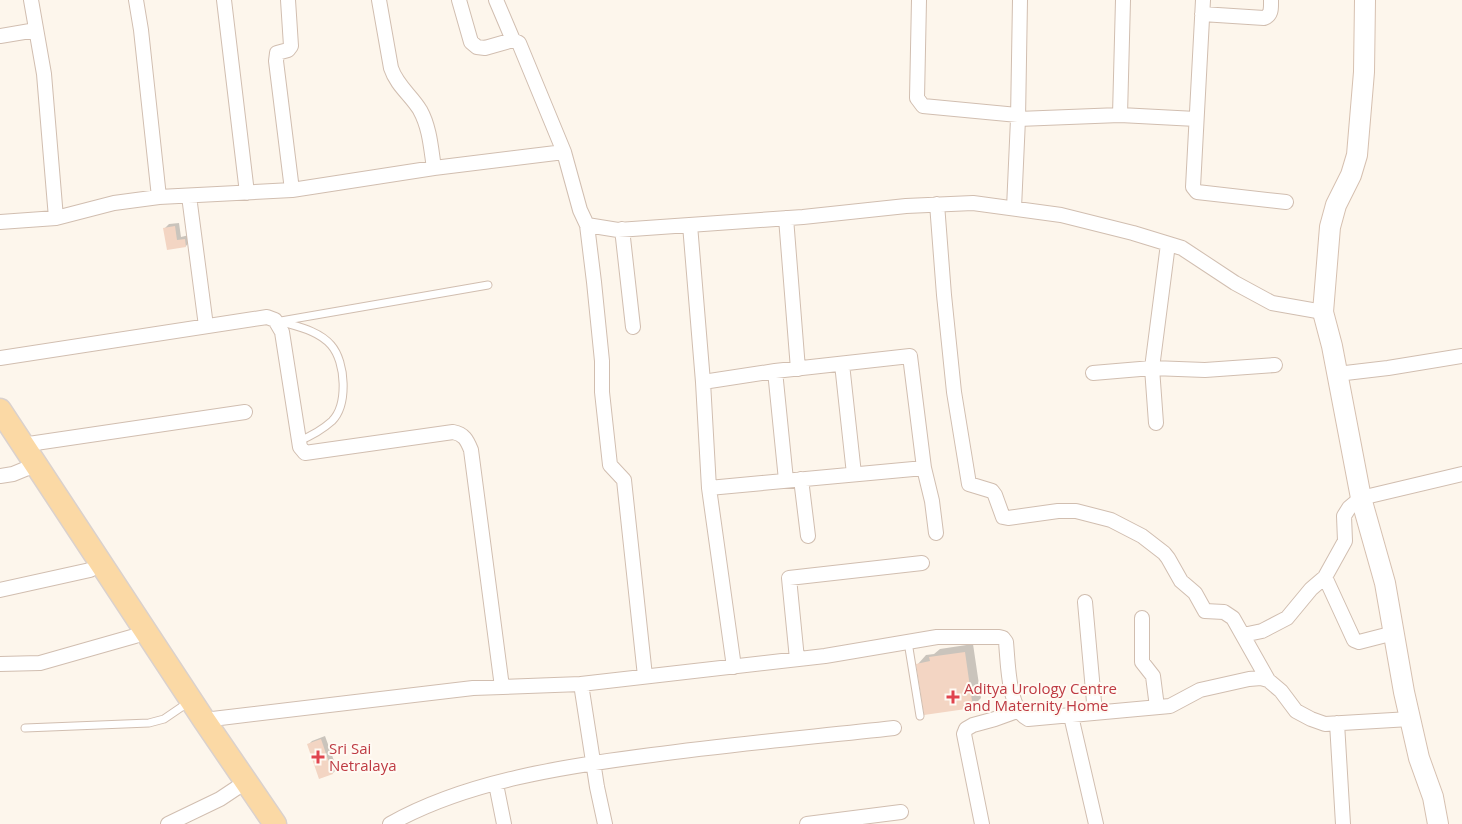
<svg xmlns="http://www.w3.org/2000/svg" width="1462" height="824" viewBox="0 0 1462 824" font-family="'Open Sans',sans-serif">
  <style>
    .shadow { fill: #0003 }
    .building { fill: #f3d5c3 }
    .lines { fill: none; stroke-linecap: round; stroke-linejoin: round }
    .lane-casing { stroke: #d1beb0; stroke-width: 9 }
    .street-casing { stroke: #d1beb0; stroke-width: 16 }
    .secondary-casing { stroke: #d6c0b0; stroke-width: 22 }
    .primary-casing { stroke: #dad1cd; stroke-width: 25 }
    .lane { stroke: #fff; stroke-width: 7 }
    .street { stroke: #fff; stroke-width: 14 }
    .secondary { stroke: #fff; stroke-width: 20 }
    .primary { stroke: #fbd9a5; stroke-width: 22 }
    .health-dot { fill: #e0444e; stroke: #fffaf3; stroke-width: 2 }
    .labels { text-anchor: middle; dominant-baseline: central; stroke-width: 4; stroke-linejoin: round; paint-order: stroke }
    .health-label { font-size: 15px; fill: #be3a42; stroke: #fffaf3; text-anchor: start }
  </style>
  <rect width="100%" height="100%" fill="#fdf6ec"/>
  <path class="shadow" d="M 179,223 L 181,237 L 189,235 L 190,241 L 186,246 L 168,248 L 165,228 L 169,224 Z
    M 973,644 L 981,698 L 972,707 L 918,664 L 926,655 L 934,654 L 940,649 Z
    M 325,736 L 337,769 L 333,773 L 320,778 L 308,745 L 312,741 Z"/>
  <path class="building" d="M 175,226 L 177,240 L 185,239 L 186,247 L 167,250 L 163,228 Z
    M 965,652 L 973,708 L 924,715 L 916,664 L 930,661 L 929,657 Z
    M 321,739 L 333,774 L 319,779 L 307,744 Z"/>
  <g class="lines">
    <defs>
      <path id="lane" d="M 281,321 L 488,285
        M 282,322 C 299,327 319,331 331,345 C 346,362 348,405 332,421 C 322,430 311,436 299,441
        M 908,642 L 920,716
        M 25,728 L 149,723 L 164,719 L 183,706"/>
      <path id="street" d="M 31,0 L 44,74 L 56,218
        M 136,0 L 141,30 L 159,197
        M 224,0 L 247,193
        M 288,0 L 291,46 L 288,50 L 277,53 L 276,61 L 292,190
        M 379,0 L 391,68 C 397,86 411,95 420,110 C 430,128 431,149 434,168
        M 459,0 L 471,42 L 477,47 L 485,48 L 513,40 L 519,43 L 564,152
        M 496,0 L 513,40
        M 919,0 L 917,98 L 923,106 L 1018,115
        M 1123,0 L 1120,115 L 1196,119
        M 1203,0 L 1193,187 L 1197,192 L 1286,202
        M 1202,14 L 1264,18 C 1272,15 1271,8 1271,0
        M 0,36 L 36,30
        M 1018,119 L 1120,115
        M 189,196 L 206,326
        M 937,204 L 944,295 L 954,392 L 969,484 L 992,491 L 995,495 L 1003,517 L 1008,518 L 1058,511 L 1076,511 L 1111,520 L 1142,536 L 1164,553 L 1168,558 L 1181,581 L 1195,593 L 1205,611 L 1224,612 L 1233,618 L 1268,680
        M 1014,208 L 1018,119 L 1020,0
        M 786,218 L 798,369
        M 0,222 L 56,218 L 114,203 L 159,197 L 292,190 L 434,168 L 564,152 L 580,210 L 587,225 L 618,230 L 803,217 L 906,206 L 973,203 L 1061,215 L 1133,233 L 1182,248 L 1235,283 L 1272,303 L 1323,312
        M 587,225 L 594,282 L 602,361 L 602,392 L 610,465 L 624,480 L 645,676
        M 690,225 L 703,382 L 709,488
        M 622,229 L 633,327
        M 0,358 L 267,317 L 275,320 L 282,332 L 300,447 L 305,453 L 453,432 C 464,434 467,440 471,450 L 502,687
        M 842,364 L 854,474
        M 775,371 L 786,480
        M 1093,373 L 1152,368 L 1205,370 L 1275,365
        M 1337,374 L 1388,368 L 1462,356
        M 703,382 L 775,371 L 910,356 L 924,468
        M 1156,423 L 1152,368 L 1168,244
        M 22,445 L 245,412
        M 0,476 L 13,474 L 35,465
        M 801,479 L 808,536
        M 1325,577 L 1354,640 L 1359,642 L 1394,633
        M 0,590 L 90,570
        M 1085,602 L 1095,713
        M 1142,618 L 1142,662 L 1153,676 L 1157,707
        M 1243,635 L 1262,631 L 1287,618 L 1311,589 L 1325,577 L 1345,541 L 1344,516 L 1349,508 L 1361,498 L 1462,474
        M 797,659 L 789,578 L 922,563
        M 0,664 L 40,663 L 135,636
        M 734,667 L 709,488 L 924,468 L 932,501 L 936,533
        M 581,684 L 597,787 L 605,824
        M 1071,716 L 1096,824
        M 204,720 L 473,688 L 581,684 L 825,656 L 937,637 L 999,637 L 1003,638 L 1006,642 C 1008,662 1008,710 1028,719 L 1170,706 L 1200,690 L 1249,679 L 1261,678 L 1268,680 L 1281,691 L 1296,711 L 1311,719 L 1325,724 L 1410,719
        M 1337,723 L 1343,824
        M 496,784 L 504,824
        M 168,824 L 220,799 L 238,787
        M 390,824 C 466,781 566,766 652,755 C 733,744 813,737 894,728
        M 807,824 L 901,812
        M 982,824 L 964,734 L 966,729 L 973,725 L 995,719 L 1017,711"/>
      <path id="secondary" d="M 1365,0 L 1364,72 L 1357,155 L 1351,175 L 1336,205 L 1330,227 L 1323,312 L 1332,346 L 1361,498 L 1385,583 L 1404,692 L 1419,758 L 1433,797 L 1438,824"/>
      <path id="primary" d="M 0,410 L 204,720 L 275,824"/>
    </defs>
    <use href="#lane" class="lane-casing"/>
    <use href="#street" class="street-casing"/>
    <use href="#secondary" class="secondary-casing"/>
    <use href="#primary" class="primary-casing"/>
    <use href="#lane" class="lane"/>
    <use href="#street" class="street"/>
    <use href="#secondary" class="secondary"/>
    <use href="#primary" class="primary"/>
  </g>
  <g class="health-dot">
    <path d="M950.5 689.5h5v5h5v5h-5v5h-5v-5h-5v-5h5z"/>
    <path d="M315.5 749.5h5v5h5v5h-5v5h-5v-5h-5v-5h5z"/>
  </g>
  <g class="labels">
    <g class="health-label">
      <text x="964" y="688">Aditya Urology Centre<tspan x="964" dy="17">and Maternity Home</tspan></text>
      <text x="329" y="748">Sri Sai<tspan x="329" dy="17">Netralaya</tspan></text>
    </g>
  </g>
</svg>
